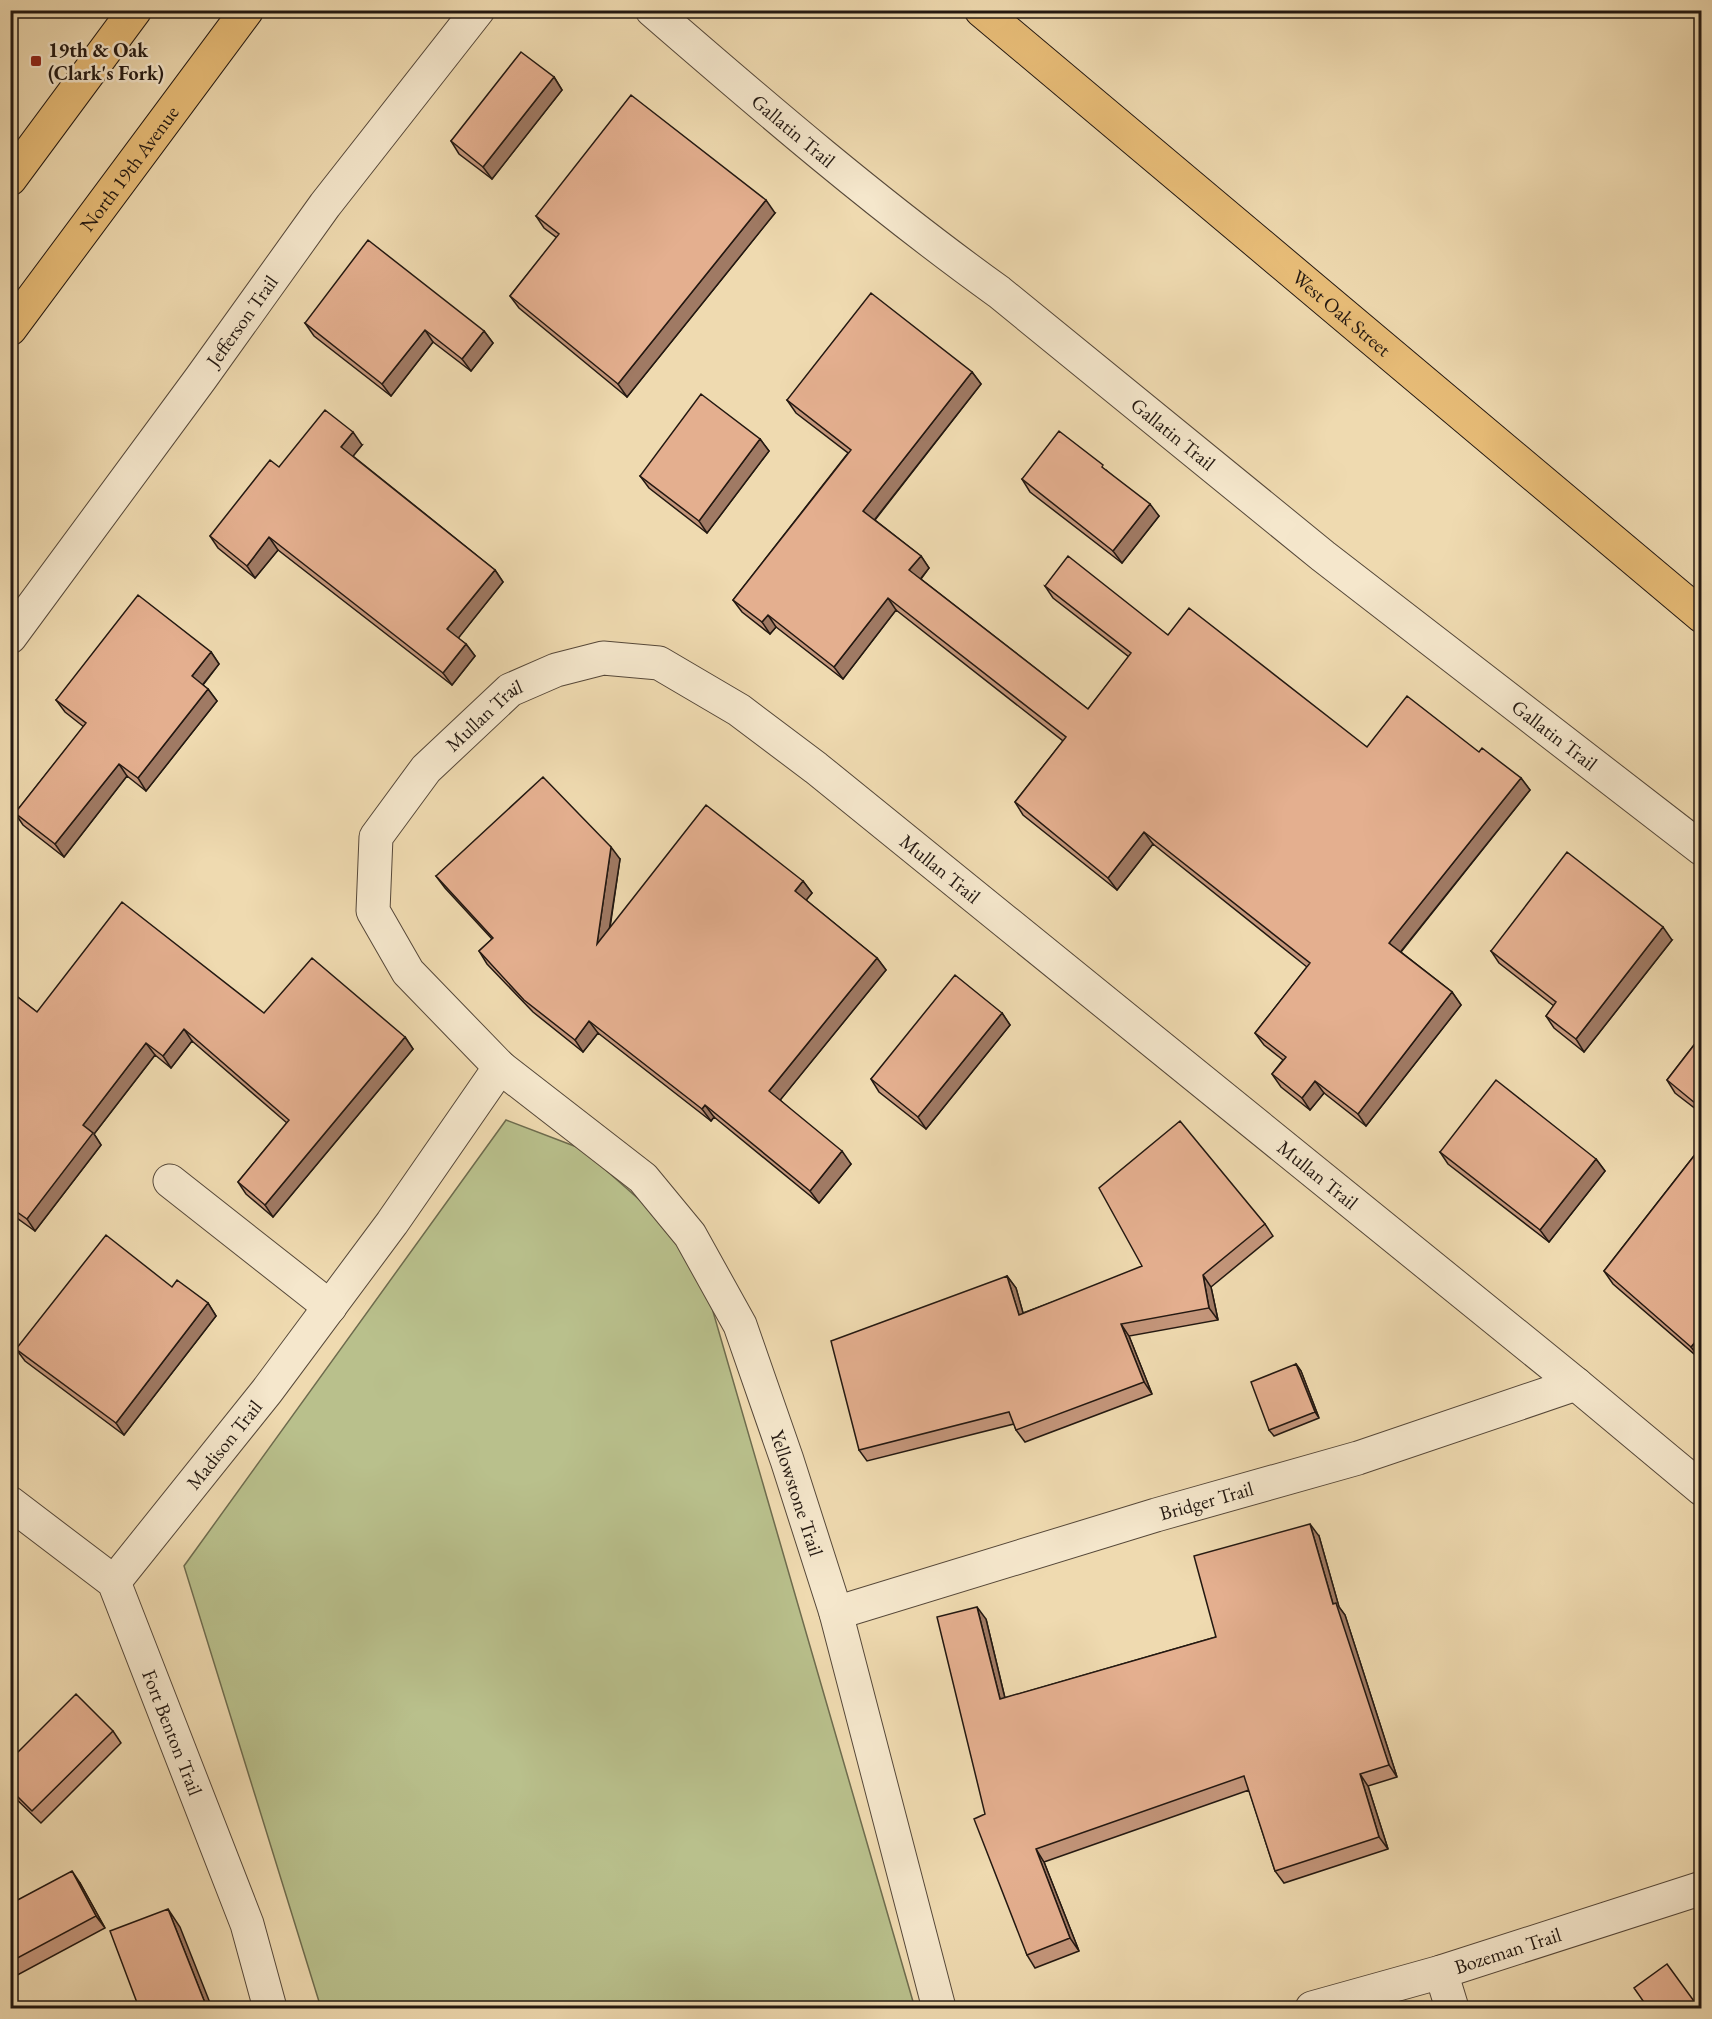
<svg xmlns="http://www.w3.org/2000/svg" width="1712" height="2019" viewBox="0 0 1712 2019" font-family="'EB Garamond',serif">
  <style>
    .green { fill: #b9c08c; stroke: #6e6c4e; stroke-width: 1.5 }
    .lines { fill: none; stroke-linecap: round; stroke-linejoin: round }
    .minor-casing { stroke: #564839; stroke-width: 35 }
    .major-casing { stroke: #231811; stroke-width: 35 }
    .minor { stroke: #f5e7cc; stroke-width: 33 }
    .major { stroke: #e8bd78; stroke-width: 33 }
    .wall { fill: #c4967b; stroke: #231811; stroke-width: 1.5 }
    .shaded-wall { fill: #a07a64; stroke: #231811; stroke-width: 1.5 }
    .building { fill: #e4af8f; stroke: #231811; stroke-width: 1.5 }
    .poi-dot { fill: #8f2418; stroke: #f5e7cc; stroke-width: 2 }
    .labels { text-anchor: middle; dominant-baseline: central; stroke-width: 5; stroke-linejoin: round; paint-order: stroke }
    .poi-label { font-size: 20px; font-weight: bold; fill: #231811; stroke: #f5e7cc; text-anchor: start }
    .street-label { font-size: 20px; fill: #231811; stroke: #f5e7cc }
  </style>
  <rect width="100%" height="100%" fill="#efdab0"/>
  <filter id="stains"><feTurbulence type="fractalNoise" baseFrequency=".00333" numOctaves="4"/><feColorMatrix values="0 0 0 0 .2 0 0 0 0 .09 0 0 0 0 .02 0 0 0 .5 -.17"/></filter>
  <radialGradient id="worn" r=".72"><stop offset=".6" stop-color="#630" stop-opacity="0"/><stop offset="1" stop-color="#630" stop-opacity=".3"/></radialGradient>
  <path class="green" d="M 506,1120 L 582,1149 L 668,1225 L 712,1308 L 914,2005 L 901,2008 L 321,2008 L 184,1566 Z"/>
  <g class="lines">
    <defs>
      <g id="minor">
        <path id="s1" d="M 652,10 C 765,108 878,205 999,292 L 1323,556 L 1702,849"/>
        <path id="s2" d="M 10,637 L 201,378 L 325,205 L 478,10"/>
        <path d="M 170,1181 L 330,1307"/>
        <path id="s3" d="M 10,1503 L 114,1582 L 247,1924 L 270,2008"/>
        <path id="s4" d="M 114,1582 L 267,1391 L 392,1223 L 500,1067"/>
        <path id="s5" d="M 836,1613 L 1156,1515 L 1358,1458 L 1576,1384"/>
        <path d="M 1441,1972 L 1452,2008"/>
        <path id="s6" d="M 939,2008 L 836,1613 L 787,1460 L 740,1325 L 690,1235 L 643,1178 L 500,1067 L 408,972 L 373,911 L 376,837 L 426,769 L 510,690 L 556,670 L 603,658 L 659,663 L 739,710 L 816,768 L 1576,1384 L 1702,1489"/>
        <path id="s7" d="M 1312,2008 L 1441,1972 L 1702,1888"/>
      </g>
      <g id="major">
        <path id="s8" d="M 981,10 L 1702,616"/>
        <path d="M 10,179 L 135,10"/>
        <path id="s9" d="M 10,329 L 247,10"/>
      </g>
    </defs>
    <use href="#minor" class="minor-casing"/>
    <use href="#major" class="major-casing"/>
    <use href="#minor" class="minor"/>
    <use href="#major" class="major"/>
  </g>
  <path class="wall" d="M 554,77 L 562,90 L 492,179 L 459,154 L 451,141 Z
    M 775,213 L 627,397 L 519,308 L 510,296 L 557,238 L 544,228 L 536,216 Z
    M 305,323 L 484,331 L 493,343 L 471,371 L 433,342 L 391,396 L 314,336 Z
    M 972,372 L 981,384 L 875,520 L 921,556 L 929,568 L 921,579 L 1088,709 L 1129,657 L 1053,598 L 1045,586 L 1168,635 L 1367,747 L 1479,752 L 1521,778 L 1530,790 L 1401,952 L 1452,992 L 1461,1005 L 1366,1126 L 1324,1093 L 1310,1110 L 1281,1087 L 1272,1074 L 1283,1060 L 1264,1045 L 1255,1033 L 1307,967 L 1153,844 L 1117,890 L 1023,815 L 1015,802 L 1063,741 L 896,610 L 843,679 L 776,627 L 770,634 L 742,612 L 733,600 L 848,453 L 796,413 L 787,400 Z
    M 760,439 L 769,451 L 707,533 L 649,488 L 640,476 Z
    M 362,445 L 353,456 L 495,570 L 503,582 L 458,638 L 466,644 L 475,656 L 452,685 L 278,550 L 255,578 L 218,548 L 210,536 L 279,467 Z
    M 1106,470 L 1159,516 L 1122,563 L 1030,492 L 1022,479 Z
    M 211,652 L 219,664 L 203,685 L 208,689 L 217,701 L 146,791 L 127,776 L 64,857 L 23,825 L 15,813 L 84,727 L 65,712 L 56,700 Z
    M 620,859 L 610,928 L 803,881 L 812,893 L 806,900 L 877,958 L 886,970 L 780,1100 L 851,1164 L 819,1203 L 714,1117 L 711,1121 L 598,1033 L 583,1052 L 533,1012 L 487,964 L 479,951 L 492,939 L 445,888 L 436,876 Z
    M 1672,940 L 1584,1052 L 1554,1028 L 1546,1016 L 1554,1006 L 1499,963 L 1491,951 Z
    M 10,991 L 37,1012 L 264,1013 L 405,1037 L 413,1049 L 273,1217 L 246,1194 L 238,1182 L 287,1123 L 192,1041 L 171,1068 L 155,1055 L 94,1134 L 101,1145 L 35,1231 L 10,1213 Z
    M 1002,1013 L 1010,1025 L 926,1129 L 879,1092 L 871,1079 Z
    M 1701,1036 L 1701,1113 L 1675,1093 L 1667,1080 Z
    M 1701,1147 L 1700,1359 L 1613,1284 L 1604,1271 Z
    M 1440,1152 L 1596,1159 L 1605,1171 L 1549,1242 L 1448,1164 Z
    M 1265,1224 L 1273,1236 L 1211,1287 L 1218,1320 L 1129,1336 L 1152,1394 L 1025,1442 L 1016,1430 L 1014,1424 L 867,1461 L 859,1450 L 1007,1276 L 1016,1288 L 1023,1313 Z
    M 172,1287 L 208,1303 L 216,1316 L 124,1435 L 25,1361 L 16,1349 Z
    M 1296,1364 L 1301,1371 L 1319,1418 L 1274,1436 L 1269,1430 Z
    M 1319,1536 L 1339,1607 L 1345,1615 L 1397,1777 L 1368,1786 L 1388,1849 L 1284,1883 L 1275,1871 L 1249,1790 L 1044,1862 L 1079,1951 L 1035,1968 L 1027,1955 L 985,1814 L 986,1619 L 1005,1698 L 1216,1637 Z
    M 113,1731 L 121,1743 L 41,1823 L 10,1793 L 10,1760 Z
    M 80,1883 L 105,1928 L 10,1979 L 10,1904 Z"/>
  <path class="shaded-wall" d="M 554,77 L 562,90 L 492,179 L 483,167 Z
    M 766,200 L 775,213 L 627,397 L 618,384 Z
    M 425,330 L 433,342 L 391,396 L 382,384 Z
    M 484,331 L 493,343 L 471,371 L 462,359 Z
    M 972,372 L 981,384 L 872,523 L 863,511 Z
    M 353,432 L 362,445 L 350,460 L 341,447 Z
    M 760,439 L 769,451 L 707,533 L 699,521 Z
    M 1150,504 L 1159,516 L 1122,563 L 1113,551 Z
    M 269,537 L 278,550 L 255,578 L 247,566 Z
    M 921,556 L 929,568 L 918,582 L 909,570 Z
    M 495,570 L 503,582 L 456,641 L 447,629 Z
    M 888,598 L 896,610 L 843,679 L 834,667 Z
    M 768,615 L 776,627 L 770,634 L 762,622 Z
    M 466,644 L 475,656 L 452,685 L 443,673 Z
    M 211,652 L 219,664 L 200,688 L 192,676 Z
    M 208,689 L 217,701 L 146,791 L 138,778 Z
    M 119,764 L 127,776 L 64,857 L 55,844 Z
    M 1521,778 L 1530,790 L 1398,955 L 1389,943 Z
    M 1144,832 L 1153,844 L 1117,890 L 1108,878 Z
    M 611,847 L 620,859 L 605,957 L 597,944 Z
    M 803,881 L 812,893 L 803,904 L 795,891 Z
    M 1663,927 L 1672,940 L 1584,1052 L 1576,1039 Z
    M 877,958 L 886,970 L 777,1104 L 769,1091 Z
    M 1452,992 L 1461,1005 L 1366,1126 L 1358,1114 Z
    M 1002,1013 L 1010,1025 L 926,1129 L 918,1117 Z
    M 589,1021 L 598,1033 L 583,1052 L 575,1040 Z
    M 184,1029 L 192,1041 L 171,1068 L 163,1056 Z
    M 405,1037 L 413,1049 L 273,1217 L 265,1205 Z
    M 146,1043 L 155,1055 L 94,1134 L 101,1145 L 35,1231 L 27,1219 L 83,1125 Z
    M 1315,1081 L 1324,1093 L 1310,1110 L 1302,1098 Z
    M 705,1105 L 714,1117 L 711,1121 L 702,1109 Z
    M 842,1151 L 851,1164 L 819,1203 L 810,1191 Z
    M 1596,1159 L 1605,1171 L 1549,1242 L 1540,1230 Z
    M 1203,1275 L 1211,1287 L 1218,1320 L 1209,1308 Z
    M 1007,1276 L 1016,1288 L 1027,1327 L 1019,1315 Z
    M 208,1303 L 216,1316 L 124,1435 L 116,1423 Z
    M 1121,1324 L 1129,1336 L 1152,1394 L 1144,1382 Z
    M 1701,1335 L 1701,1357 L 1700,1359 L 1691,1347 Z
    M 1296,1364 L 1301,1371 L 1319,1418 L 1315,1412 Z
    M 1310,1524 L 1319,1536 L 1339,1607 L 1345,1615 L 1397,1777 L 1389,1765 L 1333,1604 Z
    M 977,1607 L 986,1619 L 1008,1711 L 1000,1699 Z
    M 1360,1774 L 1368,1786 L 1388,1849 L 1379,1837 Z
    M 1036,1849 L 1044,1862 L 1079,1951 L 1070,1938 Z
    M 72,1871 L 80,1883 L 105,1928 L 96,1916 Z
    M 168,1909 L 180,1927 L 212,2008 L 207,2008 Z"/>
  <path class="building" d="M 521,52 L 554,77 L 483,167 L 451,141 Z
    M 631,95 L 766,200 L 618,384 L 510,296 L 559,234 L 536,216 Z
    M 368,240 L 484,331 L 462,359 L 425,330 L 382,384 L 305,323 Z
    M 871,293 L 972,372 L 863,511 L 921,556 L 909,570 L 1088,709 L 1131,653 L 1045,586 L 1068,556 L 1168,635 L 1189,608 L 1367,747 L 1407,696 L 1479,752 L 1482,748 L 1521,778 L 1389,943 L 1452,992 L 1358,1114 L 1315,1081 L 1302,1098 L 1272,1074 L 1286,1057 L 1255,1033 L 1310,963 L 1144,832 L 1108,878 L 1015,802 L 1066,737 L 888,598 L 834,667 L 768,615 L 762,622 L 733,600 L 851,450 L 787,400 Z
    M 701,394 L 760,439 L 699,521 L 640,476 Z
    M 325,410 L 353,432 L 341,447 L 495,570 L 447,629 L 466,644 L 443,673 L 269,537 L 247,566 L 210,536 L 270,460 L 279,467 Z
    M 1059,431 L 1103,465 L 1102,467 L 1150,504 L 1113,551 L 1022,479 Z
    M 138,595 L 211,652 L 192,676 L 208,689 L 138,778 L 119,764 L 55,844 L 15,813 L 86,723 L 56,700 Z
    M 543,777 L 611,847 L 597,944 L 706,805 L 803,881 L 795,891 L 877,958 L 769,1091 L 842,1151 L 810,1191 L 705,1105 L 702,1109 L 589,1021 L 575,1040 L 524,1000 L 479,951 L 493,938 L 436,876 Z
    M 1567,852 L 1663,927 L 1576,1039 L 1546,1016 L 1556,1002 L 1491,951 Z
    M 122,902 L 264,1013 L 312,958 L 405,1037 L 265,1205 L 238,1182 L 289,1120 L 184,1029 L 163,1056 L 146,1043 L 83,1125 L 93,1133 L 27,1219 L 10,1207 L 10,991 L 37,1012 Z
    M 955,975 L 1002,1013 L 918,1117 L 871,1079 Z
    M 1701,1036 L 1701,1108 L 1667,1080 Z
    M 1496,1080 L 1596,1159 L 1540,1230 L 1440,1152 Z
    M 1180,1121 L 1265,1224 L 1203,1275 L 1209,1308 L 1121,1324 L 1144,1382 L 1016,1430 L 1009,1412 L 859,1450 L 831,1341 L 1007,1276 L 1019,1315 L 1142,1266 L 1099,1188 Z
    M 1701,1147 L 1701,1335 L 1691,1347 L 1604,1271 Z
    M 106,1235 L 172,1287 L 177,1280 L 208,1303 L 116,1423 L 16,1349 Z
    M 1296,1364 L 1315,1412 L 1269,1430 L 1251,1382 Z
    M 1310,1524 L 1333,1604 L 1336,1603 L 1389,1765 L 1360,1774 L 1379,1837 L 1275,1871 L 1244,1776 L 1036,1849 L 1070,1938 L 1027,1955 L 974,1819 L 985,1814 L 937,1617 L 977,1607 L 1000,1699 L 1216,1637 L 1194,1556 Z
    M 76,1694 L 113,1731 L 32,1811 L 10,1789 L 10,1760 Z
    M 72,1871 L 96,1916 L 10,1962 L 10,1904 Z
    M 168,1909 L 207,2008 L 139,2008 L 110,1931 Z
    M 1667,1964 L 1699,2008 L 1648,2008 L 1634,1988 Z"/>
  <rect class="poi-dot" x="30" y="55" width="12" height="12" rx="3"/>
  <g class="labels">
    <g class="poi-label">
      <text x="48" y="50">19th &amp; Oak<tspan x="48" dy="23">(Clark's Fork)</tspan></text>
    </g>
    <g class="street-label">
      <text stroke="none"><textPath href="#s1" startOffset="186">Gallatin Trail</textPath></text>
      <text stroke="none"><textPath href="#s9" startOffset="200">North 19th Avenue</textPath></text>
      <text stroke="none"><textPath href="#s8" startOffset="471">West Oak Street</textPath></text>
      <text stroke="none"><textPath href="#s2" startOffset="392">Jefferson Trail</textPath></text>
      <text stroke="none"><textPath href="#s1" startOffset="672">Gallatin Trail</textPath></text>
      <text stroke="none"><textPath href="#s6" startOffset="1510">Mullan Trail</textPath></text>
      <text stroke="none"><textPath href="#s1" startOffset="1158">Gallatin Trail</textPath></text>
      <text stroke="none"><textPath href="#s6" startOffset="2050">Mullan Trail</textPath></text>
      <text stroke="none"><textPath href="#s6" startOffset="2536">Mullan Trail</textPath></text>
      <text stroke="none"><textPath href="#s4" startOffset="176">Madison Trail</textPath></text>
      <text transform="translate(797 1493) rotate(72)">Yellowstone Trail</text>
      <text stroke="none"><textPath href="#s5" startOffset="387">Bridger Trail</textPath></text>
      <text stroke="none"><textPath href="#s3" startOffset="292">Fort Benton Trail</textPath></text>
      <text stroke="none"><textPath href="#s7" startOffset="204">Bozeman Trail</textPath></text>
    </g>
  </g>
  <rect width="1712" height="2019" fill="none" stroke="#efdab0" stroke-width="36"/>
  <rect x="12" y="12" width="1688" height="1995" fill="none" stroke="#231811" stroke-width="3"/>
  <rect x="18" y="18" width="1676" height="1983" fill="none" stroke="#231811" stroke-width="1.5"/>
  <rect width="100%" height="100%" filter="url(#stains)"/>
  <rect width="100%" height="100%" fill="url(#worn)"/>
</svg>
